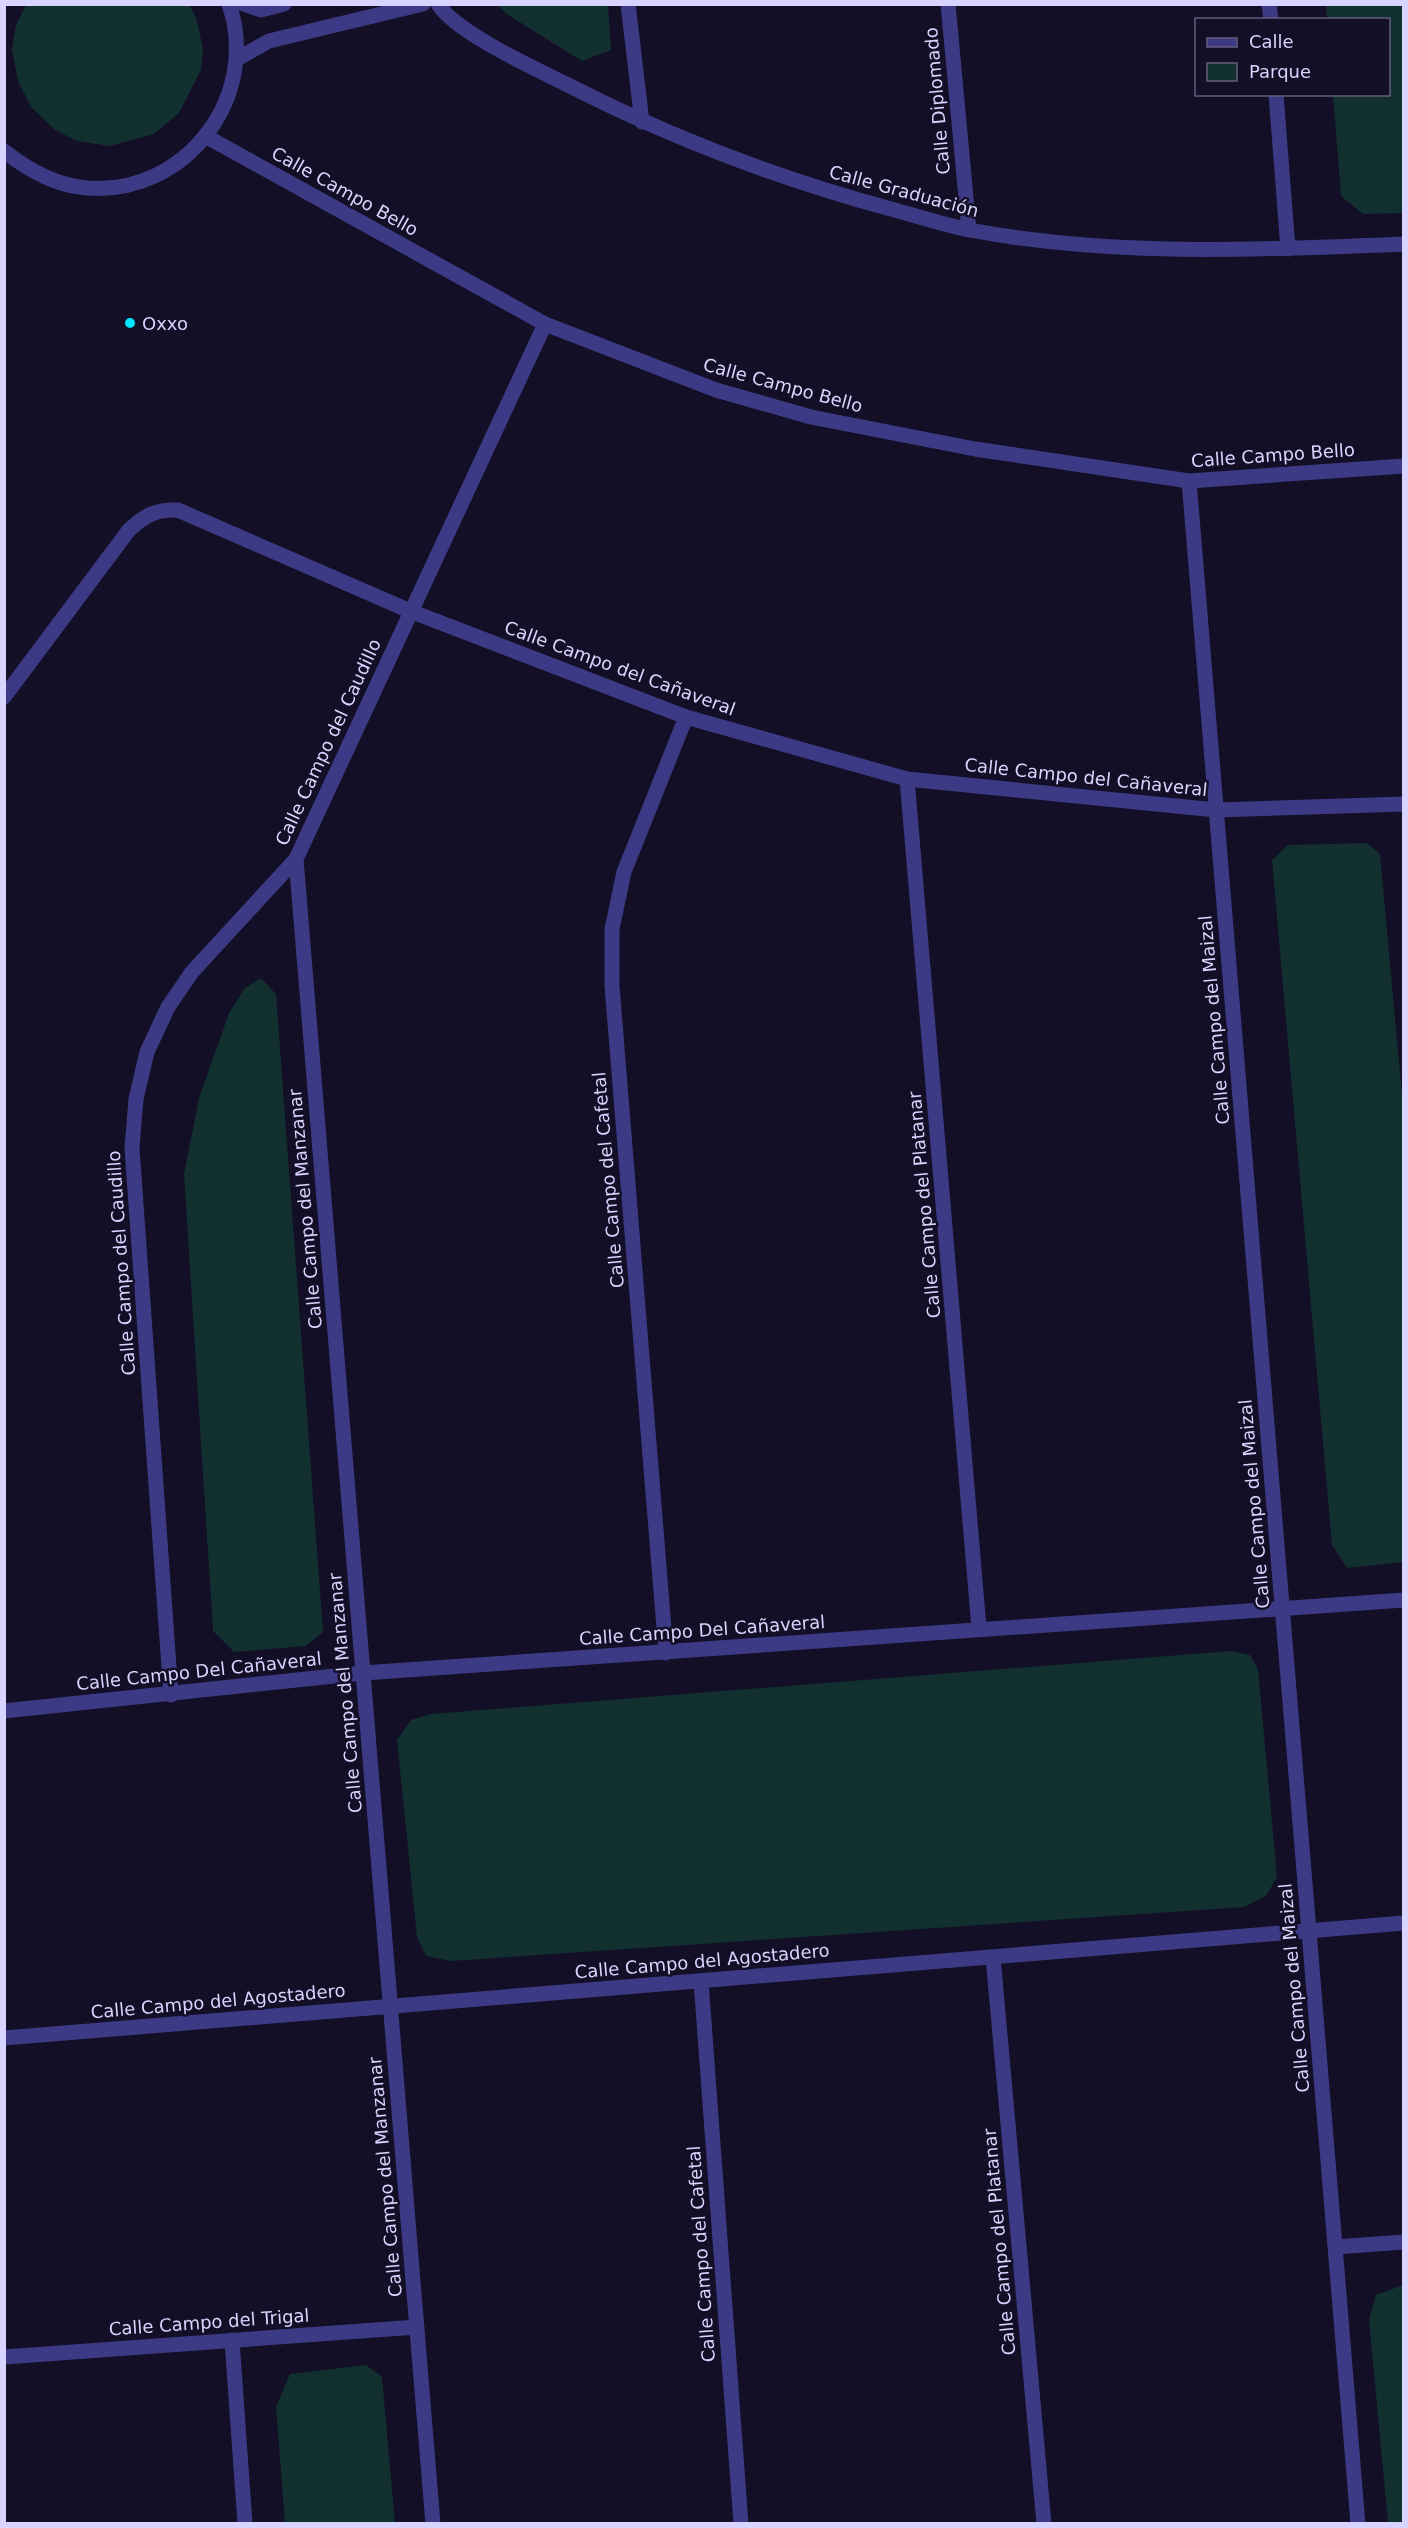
<svg xmlns="http://www.w3.org/2000/svg" width="1408" height="2528" viewBox="0 0 1408 2528" font-family="'DejaVu Sans',sans-serif">
  <style>
    .green { fill: #12302f }
    .lines { fill: none; stroke-linecap: round; stroke-linejoin: round }
    .street { stroke: #3d3a85; stroke-width: 15 }
    .poi-dot { fill: #00e5ff; stroke: #130f26; stroke-width: 2 }
    .labels { text-anchor: middle; dominant-baseline: central; stroke-width: 5; stroke-linejoin: round; paint-order: stroke }
    .street-label { font-size: 18px; fill: #d9d4ff; stroke: #130f26 }
    .poi-label { font-size: 18px; fill: #d9d4ff; stroke: #130f26; text-anchor: start }
  </style>
  <rect width="100%" height="100%" fill="#130f26"/>
  <path class="green" d="M 26,5 L 189,5 L 196,17 L 203,49 L 201,70 L 179,113 L 154,134 L 110,146 L 77,141 L 55,130 L 31,107 L 18,81 L 12,49 L 16,25 Z
    M 497,5 L 608,5 L 611,50 L 582,61 L 507,14 Z
    M 1326,5 L 1403,5 L 1403,213 L 1363,214 L 1341,196 L 1333,95 L 1388,94 L 1388,20 L 1327,19 Z
    M 1367,843 L 1380,854 L 1404,1117 L 1404,1562 L 1347,1568 L 1332,1545 L 1272,860 L 1288,845 Z
    M 261,978 L 276,994 L 323,1632 L 306,1646 L 234,1652 L 213,1631 L 184,1174 L 199,1098 L 229,1013 L 245,988 Z
    M 1231,1651 L 1250,1655 L 1258,1669 L 1277,1877 L 1266,1896 L 1244,1907 L 451,1961 L 426,1956 L 417,1937 L 397,1740 L 411,1720 L 431,1714 Z
    M 1403,2285 L 1403,2523 L 1388,2523 L 1369,2319 L 1376,2295 Z
    M 366,2365 L 382,2377 L 395,2523 L 285,2523 L 276,2407 L 290,2374 Z"/>
  <g class="lines">
    <path class="street" d="M 243,4 L 261,10 L 284,4
      M 438,4 C 456,33 540,71 572,87 C 674,139 780,179 891,209 C 917,216 944,225 970,230 C 1112,257 1260,250 1404,244
      M 628,4 L 642,122
      M 948,4 L 969,230
      M 1269,4 L 1271,20
      M 237,59 L 269,41 L 423,4
      M 1276,94 L 1288,249
      M 207,137 L 545,324 L 716,390 L 811,417 L 975,449 L 1189,481 L 1404,466
      M 4,151 C 27,169 57,186 87,188 C 185,196 261,97 229,4
      M 1189,481 L 1358,2524
      M 4,697 L 129,530 C 145,515 156,509 178,510 L 410,611 L 686,717 L 907,779 L 1216,810 L 1404,804
      M 907,779 L 979,1628
      M 296,859 L 433,2524
      M 666,1653 L 612,986 L 612,929 L 624,872 L 686,717
      M 171,1695 L 132,1148 L 136,1099 L 147,1052 L 168,1007 L 192,972 L 296,859 L 545,324
      M 4,1711 L 363,1673 L 1404,1600
      M 993,1957 L 1044,2524
      M 701,1981 L 741,2524
      M 4,2038 L 1404,1923
      M 1335,2247 L 1404,2242
      M 232,2340 L 245,2524
      M 4,2357 L 417,2327"/>
  </g>
  <circle class="poi-dot" cx="130" cy="323" r="6"/>
  <g class="labels">
    <g class="street-label">
      <text transform="translate(937 101) rotate(-95)">Calle Diplomado</text>
      <text transform="translate(345 191) rotate(29)">Calle Campo Bello</text>
      <text transform="translate(904 191) rotate(15)">Calle Graduación</text>
      <text transform="translate(783 385) rotate(15)">Calle Campo Bello</text>
      <text transform="translate(1273 455) rotate(-4)">Calle Campo Bello</text>
      <text transform="translate(620 668) rotate(20)">Calle Campo del Cañaveral</text>
      <text transform="translate(328 742) rotate(-65)">Calle Campo del Caudillo</text>
      <text transform="translate(1086 777) rotate(6)">Calle Campo del Cañaveral</text>
      <text transform="translate(1214 1020) rotate(-95)">Calle Campo del Maizal</text>
      <text transform="translate(608 1180) rotate(-95)">Calle Campo del Cafetal</text>
      <text transform="translate(924 1205) rotate(-95)">Calle Campo del Platanar</text>
      <text transform="translate(305 1209) rotate(-95)">Calle Campo del Manzanar</text>
      <text transform="translate(121 1263) rotate(-94)">Calle Campo del Caudillo</text>
      <text transform="translate(1254 1504) rotate(-95)">Calle Campo del Maizal</text>
      <text transform="translate(702 1630) rotate(-4)">Calle Campo Del Cañaveral</text>
      <text transform="translate(199 1671) rotate(-6)">Calle Campo Del Cañaveral</text>
      <text transform="translate(345 1693) rotate(-95)">Calle Campo del Manzanar</text>
      <text transform="translate(702 1961) rotate(-5)">Calle Campo del Agostadero</text>
      <text transform="translate(1294 1988) rotate(-95)">Calle Campo del Maizal</text>
      <text transform="translate(218 2001) rotate(-5)">Calle Campo del Agostadero</text>
      <text transform="translate(385 2177) rotate(-95)">Calle Campo del Manzanar</text>
      <text transform="translate(999 2242) rotate(-95)">Calle Campo del Platanar</text>
      <text transform="translate(701 2254) rotate(-94)">Calle Campo del Cafetal</text>
      <text transform="translate(209 2322) rotate(-4)">Calle Campo del Trigal</text>
    </g>
    <g class="poi-label">
      <text x="142" y="323">Oxxo</text>
    </g>
  </g>
  <rect width="1408" height="2528" fill="none" stroke="#d9d4ff" stroke-width="12"/>
  <rect x="1195" y="18" width="195" height="78" fill="#130f26" stroke="#625e7d" stroke-width="1.5"/>
  <rect x="1207" y="38" width="30" height="9" fill="#3d3a85" stroke="#625e7d" stroke-width="1.5"/>
  <text x="1249" y="48" font-size="18" fill="#d9d4ff">Calle</text>
  <rect x="1207" y="63" width="30" height="18" fill="#12302f" stroke="#625e7d" stroke-width="1.5"/>
  <text x="1249" y="78" font-size="18" fill="#d9d4ff">Parque</text>
</svg>
